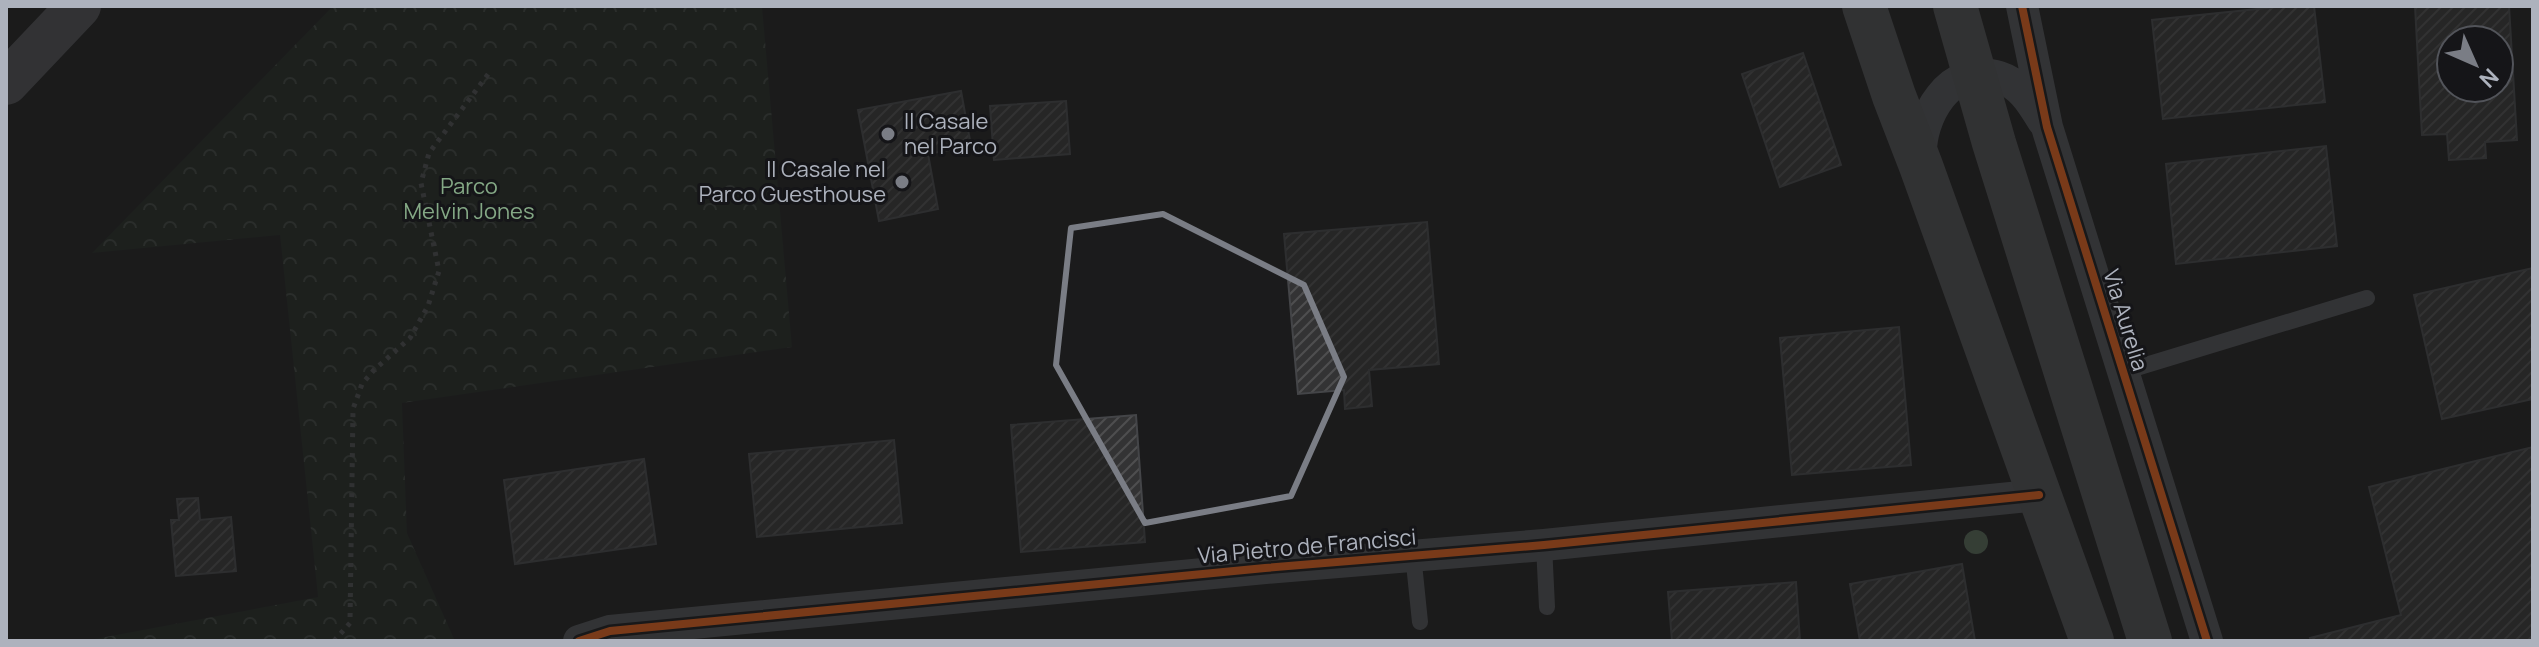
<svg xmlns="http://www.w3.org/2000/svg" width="2539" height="647" viewBox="0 0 2539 647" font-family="Manrope,sans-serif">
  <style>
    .forest { fill: url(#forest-crowns) }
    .building { fill: url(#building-hatch); stroke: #444548; stroke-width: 2; fill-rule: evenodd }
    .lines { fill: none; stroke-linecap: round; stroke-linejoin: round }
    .path { stroke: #4b4d4f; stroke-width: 5; stroke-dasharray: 4 6; stroke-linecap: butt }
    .service { stroke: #4f5155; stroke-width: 16 }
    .minor { stroke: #4f5155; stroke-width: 32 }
    .secondary { stroke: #4e4f53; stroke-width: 44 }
    .primary { stroke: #4d4e50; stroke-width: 44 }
    .cycleway-casing { stroke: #151518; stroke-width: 13 }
    .cycleway { stroke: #ea6118; stroke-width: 8 }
    .tree { fill: #556956 }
    .marked { fill: none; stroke: #7a7d85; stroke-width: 6; stroke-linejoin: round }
    .poi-dot { fill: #7a7d85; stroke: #151518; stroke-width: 3 }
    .labels { text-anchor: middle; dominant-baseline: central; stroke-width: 6; stroke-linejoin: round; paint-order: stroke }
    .poi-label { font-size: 22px; fill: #adb2bd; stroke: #151518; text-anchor: start }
    .park-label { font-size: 22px; fill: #84a885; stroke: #151518 }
    .street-label { font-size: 22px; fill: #adb2bd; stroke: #151518 }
  </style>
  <defs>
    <pattern id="forest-crowns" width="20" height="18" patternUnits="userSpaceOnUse" patternTransform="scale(2)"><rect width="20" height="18" fill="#1f2620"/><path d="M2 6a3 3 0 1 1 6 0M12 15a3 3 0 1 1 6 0" fill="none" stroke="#3d433e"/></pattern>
    <pattern id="building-hatch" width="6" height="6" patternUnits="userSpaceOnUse" patternTransform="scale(2)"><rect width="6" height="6" fill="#333334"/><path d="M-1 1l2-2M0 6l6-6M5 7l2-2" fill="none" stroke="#4e4e4f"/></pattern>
  </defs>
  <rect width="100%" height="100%" fill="#1b1b1c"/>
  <path class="forest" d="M 333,6 L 762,6 L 792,347 L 402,403 L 407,533 L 455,641 L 84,641 L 318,597 L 280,235 L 92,253 Z"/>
  <path class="building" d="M 2286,6 L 2314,6 L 2325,102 L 2163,119 L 2152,20 Z
    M 2415,6 L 2509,6 L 2517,140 L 2485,142 L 2486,158 L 2449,160 L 2447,134 L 2422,135 ZM 2451,40 L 2499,40 L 2499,88 L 2451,88 Z
    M 1803,53 L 1841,165 L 1780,187 L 1742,74 Z
    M 961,91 L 971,146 L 928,154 L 938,209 L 879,221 L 858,110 Z
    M 1066,101 L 1070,154 L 994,160 L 990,106 Z
    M 2326,146 L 2337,246 L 2176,264 L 2166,164 Z
    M 1427,222 L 1439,364 L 1369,370 L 1372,406 L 1345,409 L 1344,390 L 1298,394 L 1284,234 Z
    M 2533,268 L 2533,399 L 2442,419 L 2414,295 Z
    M 1899,327 L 1911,465 L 1792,475 L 1780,338 Z
    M 1136,415 L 1145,542 L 1021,552 L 1011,425 Z
    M 894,440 L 902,523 L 757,537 L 749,454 Z
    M 2533,447 L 2533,641 L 2311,641 L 2310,638 L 2401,615 L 2369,487 Z
    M 644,459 L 656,544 L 515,564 L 504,480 Z
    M 198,498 L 200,520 L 231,517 L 236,571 L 176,576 L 171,520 L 179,520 L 177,499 Z
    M 1962,564 L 1975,641 L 1860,641 L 1850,584 Z
    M 1796,582 L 1800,641 L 1672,641 L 1668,592 Z"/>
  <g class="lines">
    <path class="path" d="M 334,641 L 350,623 L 353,409 L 362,384 L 374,370 L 410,338 L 428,306 L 439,271 L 421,183 L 429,153 L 489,73"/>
    <path class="service" d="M 2123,372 L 2367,298
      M 1544,545 L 1547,607
      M 1413,554 L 1420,622"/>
    <path class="minor" d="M 2022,6 L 2047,127 L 2207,641
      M 1921,159 C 1918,118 1950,61 1999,77 C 2021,84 2032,103 2043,121
      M 579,641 L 610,631 L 1265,568 L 1544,545 L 2039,495"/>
    <path class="secondary" d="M 6,83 L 79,6"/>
    <path class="primary" d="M 1864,6 L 1894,96 L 1921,166 L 2092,641
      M 1955,6 L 1994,143 L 2150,641"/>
    <defs>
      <path id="cycleway" d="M 2022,6 L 2047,127 L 2207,641
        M 579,641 L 610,631 L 1265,568 L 1544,545 L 2039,495"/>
    </defs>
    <use href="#cycleway" class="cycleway-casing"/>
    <use href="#cycleway" class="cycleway"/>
  </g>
  <circle class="tree" cx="1976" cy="542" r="12"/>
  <path d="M0 0H2539V647H0ZM 1163,214 L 1304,285 L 1344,377 L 1291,496 L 1145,523 L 1056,365 L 1071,228 Z" fill="#1b1b1c" fill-opacity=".55" fill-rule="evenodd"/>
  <path class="marked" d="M 1163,214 L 1304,285 L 1344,377 L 1291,496 L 1145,523 L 1056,365 L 1071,228 Z"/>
  <g class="poi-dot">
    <circle cx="888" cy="134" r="8"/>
    <circle cx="902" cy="182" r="8"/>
  </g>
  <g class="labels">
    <g class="poi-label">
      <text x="904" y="121">Il Casale<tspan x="904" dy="25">nel Parco</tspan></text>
      <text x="886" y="169" text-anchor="end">Il Casale nel<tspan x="886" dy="25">Parco Guesthouse</tspan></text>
    </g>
    <g class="park-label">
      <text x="469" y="186">Parco<tspan x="469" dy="25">Melvin Jones</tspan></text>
    </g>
    <g class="street-label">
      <text transform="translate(2126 320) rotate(73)">Via Aurelia</text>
      <text transform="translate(1307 546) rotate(-5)">Via Pietro de Francisci</text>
    </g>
  </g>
  <rect width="2539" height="647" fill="none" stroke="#adb2bd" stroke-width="16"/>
  <g transform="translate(2475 64) rotate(135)"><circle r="38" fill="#151518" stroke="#52545a" stroke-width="2"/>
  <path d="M0-6L14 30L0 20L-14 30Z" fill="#7a7d85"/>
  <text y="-12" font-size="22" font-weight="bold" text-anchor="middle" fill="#adb2bd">N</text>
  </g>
</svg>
